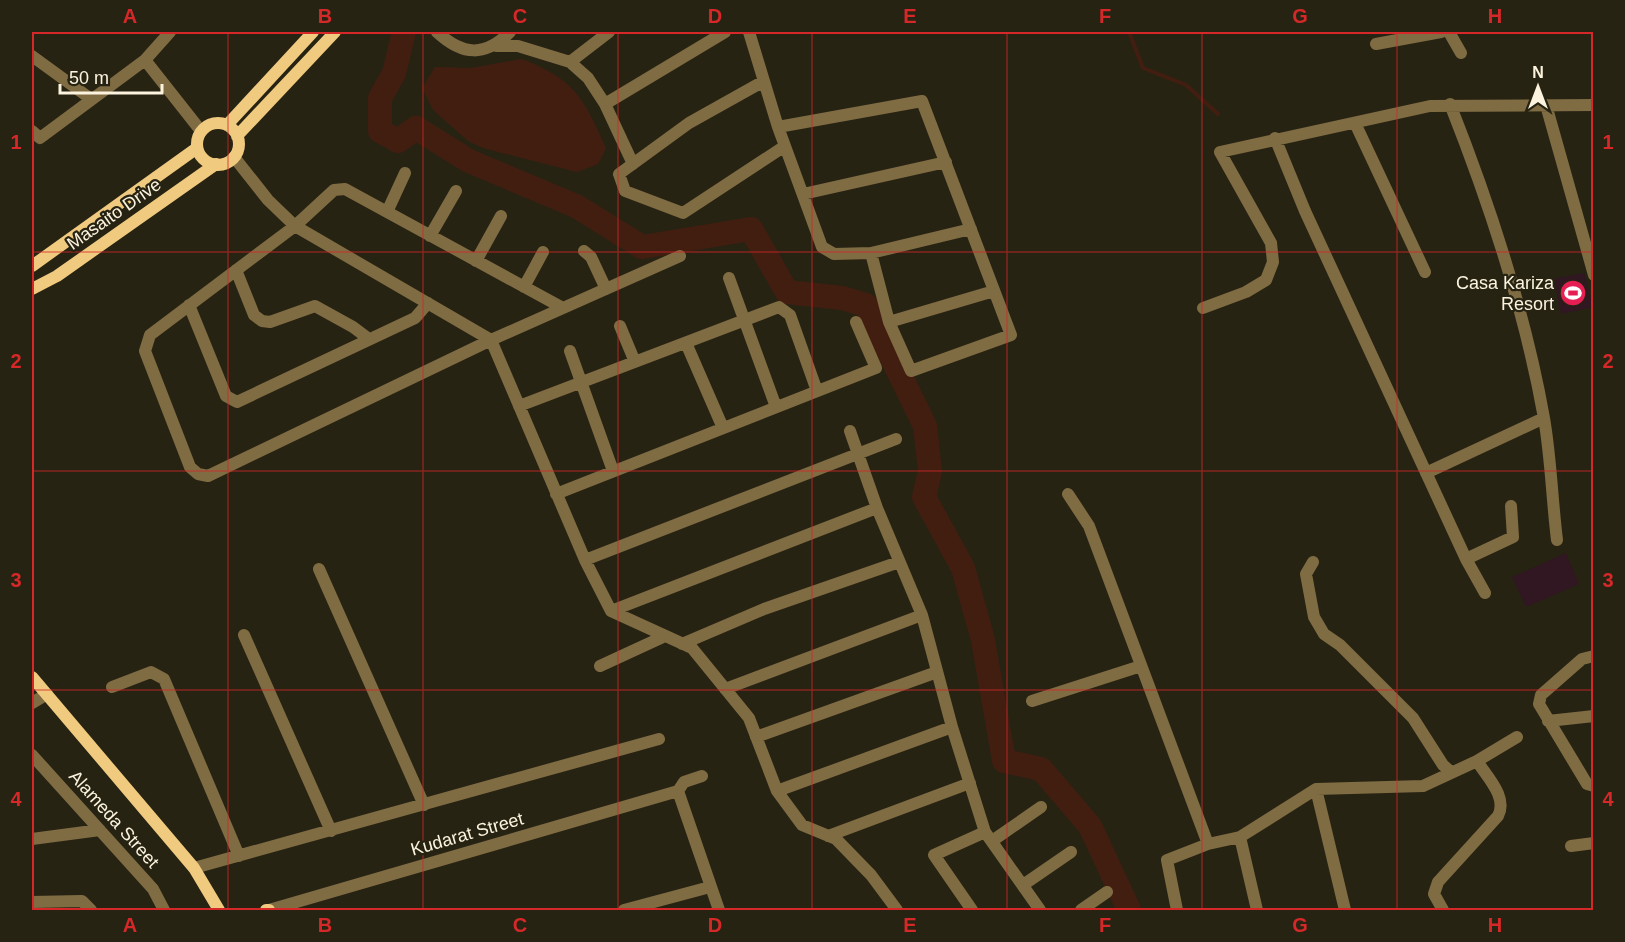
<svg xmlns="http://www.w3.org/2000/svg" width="1625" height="942" viewBox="0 0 1625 942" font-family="Helvetica,sans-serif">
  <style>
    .green { fill: #301721 }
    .water { fill: #421e11 }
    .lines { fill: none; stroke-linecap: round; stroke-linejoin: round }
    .stream { stroke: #421e11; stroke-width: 4 }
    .river { stroke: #421e11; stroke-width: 24 }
    .street { stroke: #806c43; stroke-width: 12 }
    .secondary { stroke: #f0ca7f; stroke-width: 12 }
    .grid { fill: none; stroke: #d62828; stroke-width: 1.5; stroke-opacity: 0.55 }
    .labels { text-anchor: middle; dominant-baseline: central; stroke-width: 4.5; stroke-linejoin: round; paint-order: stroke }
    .street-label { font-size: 18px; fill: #fbf3dd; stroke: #272313 }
    .poi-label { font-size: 18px; fill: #fbf3dd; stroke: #272313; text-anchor: end }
    .neatline { fill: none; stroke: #d62828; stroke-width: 2 }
    .grid-label { font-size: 20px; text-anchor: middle; font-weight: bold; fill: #d62828 }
  </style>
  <rect width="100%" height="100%" fill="#272313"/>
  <path class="green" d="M 1584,273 L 1593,307 L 1561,314 L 1554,279 Z
    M 1566,553 L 1579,584 L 1526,607 L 1512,577 Z"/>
  <path class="water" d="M 522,59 C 575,80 583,97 606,148 L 598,164 L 577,172 L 483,148 L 468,141 L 433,110 L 422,88 L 435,67 L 471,68 Z"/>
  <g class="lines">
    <path class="stream" d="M 1129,32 L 1143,68 L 1186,85 L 1218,114"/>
    <path class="river" d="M 404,32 L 394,73 L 380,98 L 380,131 L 398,141 L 416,128 L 469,161 L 576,206 L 642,247 L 751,229 L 787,292 L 842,298 L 866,305 L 925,426 L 930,471 L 924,497 L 963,568 L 983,640 L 1004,761 L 1041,769 L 1090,826 L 1129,910"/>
    <path class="street" d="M 437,32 C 463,56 485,57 510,32
      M 749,32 L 778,127 L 822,247 L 834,254 L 871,253 L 889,322 L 911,371 L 1011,335 L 922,101 L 778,127
      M 1449,32 L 1461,53
      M 1376,44 L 1441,32
      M 496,46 L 518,46 L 570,62 L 609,32
      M 32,56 L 91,99
      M 145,60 L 201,131
      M 570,62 L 588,78 L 605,104 L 725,32
      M 764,81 L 689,123 L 619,174 L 625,191 L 683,213 L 785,146
      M 605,104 L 633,164
      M 1450,104 C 1490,205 1525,311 1544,418 C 1551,458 1552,500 1557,540
      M 1546,105 L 1594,275
      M 1355,123 L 1425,272
      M 32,131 L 40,138 L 145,60 L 170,32
      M 1275,138 L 1305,211 L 1466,559 L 1513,537 L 1511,506
      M 234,157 L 268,200 L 295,226 L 491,340 L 585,560 L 611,611 L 692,648 L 749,718 L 777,791 L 802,825 L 836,839 L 871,875 L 897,910
      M 803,194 L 946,162
      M 387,212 L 405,173
      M 430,236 L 456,191
      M 584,251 L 591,257 L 606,289
      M 871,253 L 971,229
      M 476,261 L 501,216
      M 236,270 L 254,315 L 262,321 L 270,322 L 315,306 L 353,327 L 369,339
      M 729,278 L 776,407
      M 524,287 L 543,252
      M 189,305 L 226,396 L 237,402 L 415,318 L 428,303
      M 563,308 L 345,189 L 334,190 L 295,226 L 150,335 L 145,351 L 190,467 L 198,474 L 208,476 L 491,340 L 680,256
      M 1203,308 L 1246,292 L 1266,280 L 1273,262 L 1271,243 L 1220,152 L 1430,106 L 1594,105
      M 889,322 L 994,291
      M 620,326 L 635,362
      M 686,343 L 723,428
      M 570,351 L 613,471
      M 519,406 L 779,307 L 790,315 L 817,391
      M 850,431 L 877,508 L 922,615 L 952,727 L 985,832 L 1040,910
      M 1426,473 L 1544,418
      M 556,494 L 876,368 L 856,322
      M 1068,494 L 1089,526 L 1208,844
      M 1466,559 L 1485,593
      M 585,560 L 896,439
      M 1313,562 L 1306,574 L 1314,617 L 1324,634 L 1340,645 L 1413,718 L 1443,765 L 1451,772
      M 319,569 L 424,805
      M 611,611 L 877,508
      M 244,635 L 331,831
      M 682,644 L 764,609 L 899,562
      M 1594,656 L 1582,659 L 1541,695 L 1539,704 L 1587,784 L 1594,786
      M 600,666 L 665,636
      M 112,687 L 151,672 L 164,679 L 239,856
      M 725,689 L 922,615
      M 1032,701 L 1141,666
      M 32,703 L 47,694
      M 1548,721 L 1594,716
      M 756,737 L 937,672
      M 32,755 L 153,889 L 164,910
      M 1316,789 L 1345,910
      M 678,791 L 719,910
      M 678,791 L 684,782 L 702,776
      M 777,791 L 952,727
      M 828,836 L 970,783
      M 1240,837 L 1257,910
      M 32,839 L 100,830
      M 992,841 L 1041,807
      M 1571,846 L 1594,843
      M 194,868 L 659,739
      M 1023,885 L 1071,852
      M 32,902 L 82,901 L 91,910
      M 269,910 L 678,791
      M 624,910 L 710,887
      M 972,910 L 934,855 L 985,832
      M 1081,910 L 1107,892
      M 1177,910 L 1167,860 L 1208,844 L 1240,837 L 1316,789 L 1423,786 L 1477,761 L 1517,737
      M 1443,910 L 1434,894 L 1438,882 L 1498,816 C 1508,797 1487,777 1477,761"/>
    <path class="secondary" d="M197 144a21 21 0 1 1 42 0a21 21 0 1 1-42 0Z
      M 227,125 L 313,32
      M 237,136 L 335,32
      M 32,266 L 197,148
      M 32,289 L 57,276 L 216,164
      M 32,677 L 194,868 L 219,910
      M 266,910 L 269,910"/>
  </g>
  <path class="grid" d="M 228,32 L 228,910M 423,32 L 423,910M 618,32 L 618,910M 812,32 L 812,910M 1007,32 L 1007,910M 1202,32 L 1202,910M 1397,32 L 1397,910M 32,252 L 1594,252M 32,471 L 1594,471M 32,690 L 1594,690"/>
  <defs>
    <symbol id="stadium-disc" viewBox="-11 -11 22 22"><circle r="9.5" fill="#e51f53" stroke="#272313"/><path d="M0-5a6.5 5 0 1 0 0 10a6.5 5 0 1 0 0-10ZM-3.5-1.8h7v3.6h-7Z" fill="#fff"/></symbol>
  </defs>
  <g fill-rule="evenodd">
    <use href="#stadium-disc" x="1558" y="278" width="30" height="30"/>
  </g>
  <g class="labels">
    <g class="street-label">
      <text transform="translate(114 214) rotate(-35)">Masaito Drive</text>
      <text transform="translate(114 819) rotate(48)">Alameda Street</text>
      <text transform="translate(467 834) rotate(-16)">Kudarat Street</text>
    </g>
    <g class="poi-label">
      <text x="1554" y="283">Casa Kariza<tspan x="1554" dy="21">Resort</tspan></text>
    </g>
  </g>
  <rect width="1625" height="942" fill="none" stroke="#272313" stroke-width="66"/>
  <g transform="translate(1538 87)" stroke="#272313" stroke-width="4.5" paint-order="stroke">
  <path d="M0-4.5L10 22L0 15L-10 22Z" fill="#fbf3dd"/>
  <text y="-9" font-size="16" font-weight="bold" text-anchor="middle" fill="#fbf3dd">N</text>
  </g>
  <path d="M60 84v9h102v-9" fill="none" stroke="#fbf3dd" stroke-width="3"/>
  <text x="69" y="84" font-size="18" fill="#fbf3dd" stroke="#272313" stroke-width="4.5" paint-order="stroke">50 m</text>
  <rect x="33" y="33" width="1559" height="876" class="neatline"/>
  <g class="grid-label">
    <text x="130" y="23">A</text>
    <text x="325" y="23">B</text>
    <text x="520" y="23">C</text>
    <text x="715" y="23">D</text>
    <text x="910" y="23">E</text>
    <text x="1105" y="23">F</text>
    <text x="1300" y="23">G</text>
    <text x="1495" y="23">H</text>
    <text x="16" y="149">1</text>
    <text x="1608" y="149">1</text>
    <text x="16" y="368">2</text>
    <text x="1608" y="368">2</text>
    <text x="16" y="587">3</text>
    <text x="1608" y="587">3</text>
    <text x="16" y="806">4</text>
    <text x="1608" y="806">4</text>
    <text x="130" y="932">A</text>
    <text x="325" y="932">B</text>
    <text x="520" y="932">C</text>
    <text x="715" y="932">D</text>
    <text x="910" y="932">E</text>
    <text x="1105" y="932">F</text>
    <text x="1300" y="932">G</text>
    <text x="1495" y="932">H</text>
  </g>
</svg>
